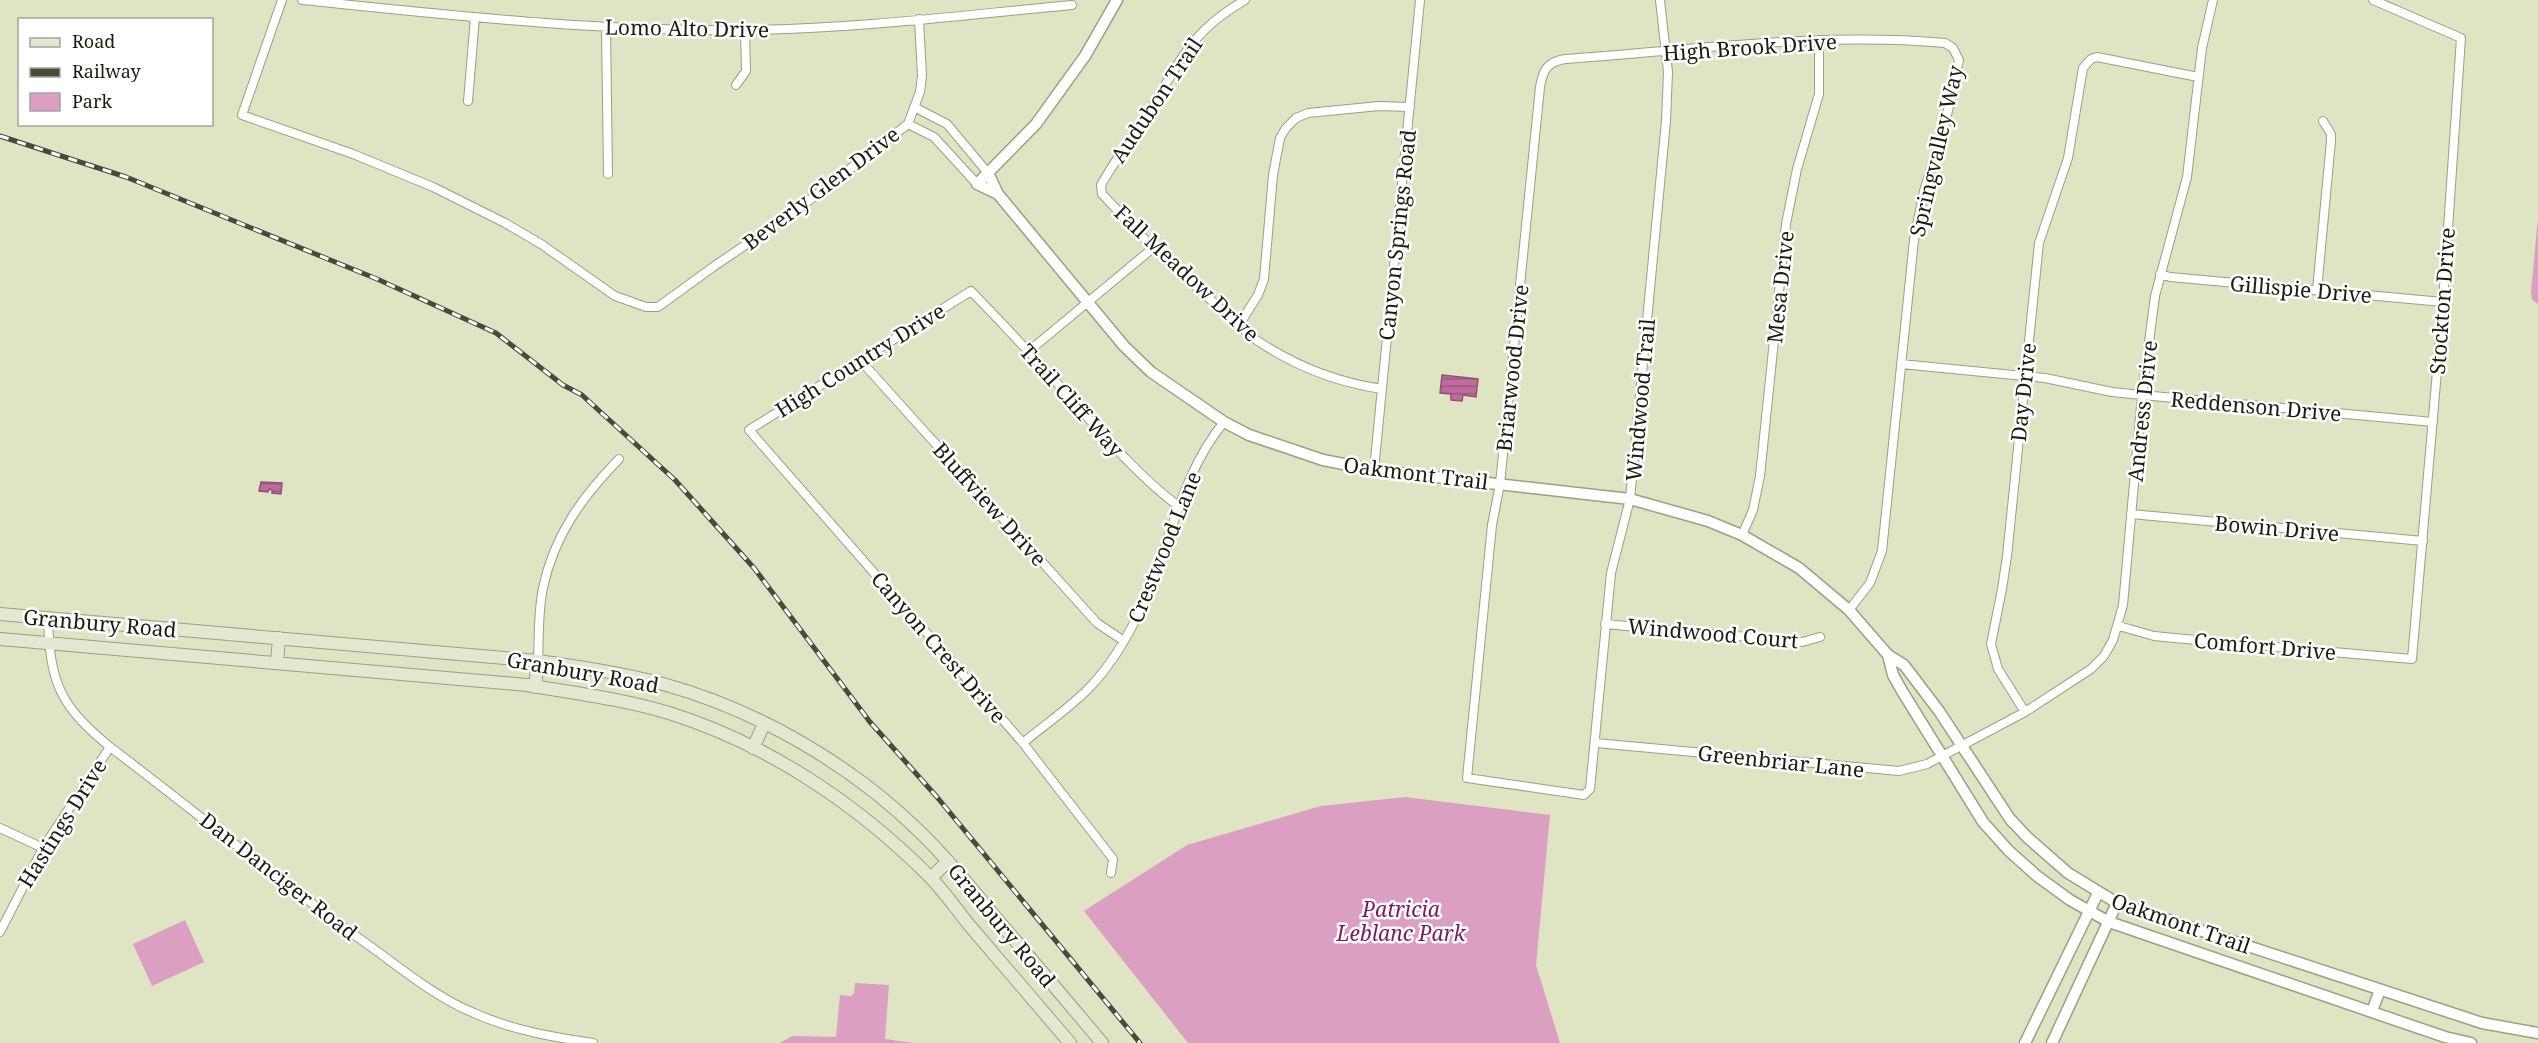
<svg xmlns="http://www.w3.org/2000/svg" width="2538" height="1043" viewBox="0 0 2538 1043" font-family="'Noto Serif',serif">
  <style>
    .green { fill: #da9fc1 }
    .water { fill: url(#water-rules); stroke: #8d5474; stroke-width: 1.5 }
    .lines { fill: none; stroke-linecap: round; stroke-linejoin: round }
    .minor-casing { stroke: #9ba081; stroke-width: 10 }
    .tertiary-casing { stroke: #9ba081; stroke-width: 13 }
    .secondary-casing { stroke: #9ba081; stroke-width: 14 }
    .minor { stroke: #fff; stroke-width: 8 }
    .tertiary { stroke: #fff; stroke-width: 10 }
    .secondary { stroke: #e5e7d0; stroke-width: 12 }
    .rail-casing { stroke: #494b3a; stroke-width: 5 }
    .rail { stroke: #fff; stroke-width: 3; stroke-dasharray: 9; stroke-linecap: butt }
    .labels { text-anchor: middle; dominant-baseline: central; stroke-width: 5; stroke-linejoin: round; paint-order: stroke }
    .street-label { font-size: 21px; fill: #1c1d11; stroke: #fff }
    .park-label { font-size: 21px; font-style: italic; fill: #7d1a5e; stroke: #fff }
  </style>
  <defs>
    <pattern id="water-rules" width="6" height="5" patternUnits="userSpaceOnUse" patternTransform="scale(1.5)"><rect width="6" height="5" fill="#be6c9e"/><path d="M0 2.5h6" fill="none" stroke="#9a587f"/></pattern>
  </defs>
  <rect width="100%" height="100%" fill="#dfe4c3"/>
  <path class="green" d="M 2538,218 L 2538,304 L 2532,300 L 2531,291 Z
    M 1405,797 L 1550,815 L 1536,965 L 1560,1043 L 1188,1043 L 1084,911 L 1187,845 L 1321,806 Z
    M 185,920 L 204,962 L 152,986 L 133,944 Z
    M 855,983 L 889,985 L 885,1039 L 914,1043 L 780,1043 L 792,1036 L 836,1037 L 840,995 L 851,996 L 854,993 Z"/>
  <path class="water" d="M 1442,375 L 1478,379 L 1476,397 L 1463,395 L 1462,401 L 1451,400 L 1451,394 L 1440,393 Z
    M 261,482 L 282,483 L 281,494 L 272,493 L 272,490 L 269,489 L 268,492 L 259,491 Z"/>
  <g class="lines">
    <defs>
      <path id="minor" d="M 282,0 L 242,115 L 353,154 L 433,187 L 505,223 L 541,244 L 615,296 L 646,307 L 658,307 L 713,267 L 794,212 L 908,124 L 920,92 L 922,76 L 919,19
        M 302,0 C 450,15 597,32 746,30 C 855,29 964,15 1072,5
        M 1245,0 C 1188,33 1180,63 1147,115 C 1132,138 1115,160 1101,185 L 1102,194 L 1153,248 L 1252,337 C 1292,365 1334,382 1382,389
        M 1660,0 L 1668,72 L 1666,121 L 1630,499 L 1611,573 L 1590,789 L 1584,795 L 1467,778 L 1492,525 L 1500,484 L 1540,87 C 1543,70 1547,62 1565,59 C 1691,50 1819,32 1945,43 L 1953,48 L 1959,60 L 1946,120 L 1924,191 L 1914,240 L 1882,551 L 1870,583 L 1849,610
        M 606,28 L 608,174
        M 736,85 L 746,71 L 745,30
        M 468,101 L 475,17
        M 914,107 L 947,124 L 988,173
        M 908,124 L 934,137 L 977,184
        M 2160,274 L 2170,277 L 2443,302
        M 2317,290 L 2331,141 L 2331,134 L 2323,121
        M 1239,325 L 1258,295 L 1264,279 L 1273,175 L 1280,138 L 1286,128 L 1296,118 L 1308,113 L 1379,106 L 1410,107
        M 1029,351 L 1153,248
        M 861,361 L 1097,623 L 1124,641
        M 1901,364 L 2045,378 L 2112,392 L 2142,395 L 2433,422
        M 1374,470 L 1420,0
        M 2131,514 L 2423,541
        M 1742,535 L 1753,510 L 1760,476 L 1786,224 L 1797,169 L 1819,94 L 1819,40
        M 48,619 C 50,683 60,706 110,747 C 196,812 279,881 367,944 C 401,968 435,997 474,1013 C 512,1030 552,1037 593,1043
        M 1605,624 L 1802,642 L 1820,637
        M 2119,626 L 2154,636 L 2174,638 L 2412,659 L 2443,302 L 2461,38 L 2373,0
        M 538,661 C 539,637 538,611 543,588 C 554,535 583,496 619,459
        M 2025,712 L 1998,669 L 1991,644 L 2002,589 L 2007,556 L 2039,243 L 2068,158 L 2083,68 L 2091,59 L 2097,57 L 2198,77
        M 1023,743 C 1044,725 1070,708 1090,687 C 1112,664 1131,631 1144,602 C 1171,542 1181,474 1224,422
        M 1596,743 L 1899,771 L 1927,764 L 2025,712 L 2091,669 L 2104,656 L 2113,640 L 2123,605 L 2142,395 L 2155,296 L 2187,177 L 2202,48 L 2213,0
        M 0,828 L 43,848
        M 1111,873 L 1113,859 L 1023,743 L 749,430 L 971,291 C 1003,324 1034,357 1065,392 C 1101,432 1135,473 1178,506
        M 0,932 L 43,848 L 110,747"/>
      <path id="tertiary" d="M 988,173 L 998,194 L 1124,346 L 1151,372 L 1224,422 L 1249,435 L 1323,460 L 1374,470 L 1630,499 L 1708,521 L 1742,535 L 1799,568 L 1849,610 L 1888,655 L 1904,665 L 1939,711 L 2010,819 L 2028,838 L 2068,873 L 2117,903 L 2482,1023 L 2538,1033
        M 998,194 L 977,184 L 1036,124 L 1085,56 L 1117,0
        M 1888,655 L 1893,675 L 1902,691 L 1983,822 L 2009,851 L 2037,876 L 2070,900 L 2109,922 L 2445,1037 L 2471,1043
        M 2372,1011 L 2380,990
        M 2025,1043 L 2098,893
        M 2052,1043 L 2117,903"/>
      <path id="secondary" d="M 0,614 L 538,661 C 580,667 622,673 663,684 C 757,710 851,764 921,833 C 948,859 972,889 996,918 C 1032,960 1067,1001 1102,1043
        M 0,639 L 527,685 C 574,693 623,699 669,713 C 768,744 857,804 929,876 C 944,891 956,909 970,926 C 1003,965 1037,1004 1070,1043
        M 277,663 L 279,638
        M 535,687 L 538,661
        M 753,748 L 764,724
        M 931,878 L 948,861"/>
    </defs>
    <use href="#minor" class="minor-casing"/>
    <use href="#tertiary" class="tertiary-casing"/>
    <use href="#secondary" class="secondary-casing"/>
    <use href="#minor" class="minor"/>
    <use href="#tertiary" class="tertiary"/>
    <use href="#secondary" class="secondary"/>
    <defs>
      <path id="rail" d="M 0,136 L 126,177 L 377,279 L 496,333 L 563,385 L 582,395 L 675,480 L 754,568 L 870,722 L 937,797 L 1140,1043"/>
    </defs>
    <use href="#rail" class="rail-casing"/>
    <use href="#rail" class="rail"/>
  </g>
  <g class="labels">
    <g class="street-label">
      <text transform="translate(687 28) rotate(1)">Lomo Alto Drive</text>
      <text transform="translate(1750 47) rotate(-4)">High Brook Drive</text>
      <text transform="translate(1156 100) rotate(-56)">Audubon Trail</text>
      <text transform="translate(1936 151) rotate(-77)">Springvalley Way</text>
      <text transform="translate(821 188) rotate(-37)">Beverly Glen Drive</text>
      <text transform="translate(1397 235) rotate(-84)">Canyon Springs Road</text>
      <text transform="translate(1187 273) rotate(43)">Fall Meadow Drive</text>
      <text transform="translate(1780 287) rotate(-84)">Mesa Drive</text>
      <text transform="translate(2301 289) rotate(5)">Gillispie Drive</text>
      <text transform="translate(2442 301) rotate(-86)">Stockton Drive</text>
      <text transform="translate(860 360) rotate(-32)">High Country Drive</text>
      <text transform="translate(1512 368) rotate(-84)">Briarwood Drive</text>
      <text transform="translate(2023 392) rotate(-84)">Day Drive</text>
      <text transform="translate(1072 400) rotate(48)">Trail Cliff Way</text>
      <text transform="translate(1640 400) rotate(-85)">Windwood Trail</text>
      <text transform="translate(2256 406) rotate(5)">Reddenson Drive</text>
      <text transform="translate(2142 411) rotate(-84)">Andress Drive</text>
      <text transform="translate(1416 473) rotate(7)">Oakmont Trail</text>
      <text transform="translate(990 504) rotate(48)">Bluffview Drive</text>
      <text transform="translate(2277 528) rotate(5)">Bowin Drive</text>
      <text transform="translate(1164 547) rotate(-68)">Crestwood Lane</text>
      <text transform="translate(100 623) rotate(5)">Granbury Road</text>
      <text transform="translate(1713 633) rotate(5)">Windwood Court</text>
      <text transform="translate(2265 646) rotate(5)">Comfort Drive</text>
      <text transform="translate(939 647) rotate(49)">Canyon Crest Drive</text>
      <text transform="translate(583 672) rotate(10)">Granbury Road</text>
      <text transform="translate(1781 761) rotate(6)">Greenbriar Lane</text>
      <text transform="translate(62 823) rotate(-58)">Hastings Drive</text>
      <text transform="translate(279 876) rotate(38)">Dan Danciger Road</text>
      <text transform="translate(2181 923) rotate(19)">Oakmont Trail</text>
      <text transform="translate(1002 925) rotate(50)">Granbury Road</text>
    </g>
    <g class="park-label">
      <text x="1401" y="909">Patricia<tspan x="1401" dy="24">Leblanc Park</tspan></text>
    </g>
  </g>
  <rect x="18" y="18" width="195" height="108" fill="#ffffff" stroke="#a4a5a0" stroke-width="1.5"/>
  <rect x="30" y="38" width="30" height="9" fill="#e5e7d0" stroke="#a4a5a0" stroke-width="1.5"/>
  <text x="72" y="48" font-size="18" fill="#1c1d11">Road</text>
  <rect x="30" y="68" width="30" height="9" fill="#494b3a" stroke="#a4a5a0" stroke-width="1.5"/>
  <text x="72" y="78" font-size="18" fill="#1c1d11">Railway</text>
  <rect x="30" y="93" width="30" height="18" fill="#da9fc1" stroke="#a4a5a0" stroke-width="1.5"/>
  <text x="72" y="108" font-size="18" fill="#1c1d11">Park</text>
</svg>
